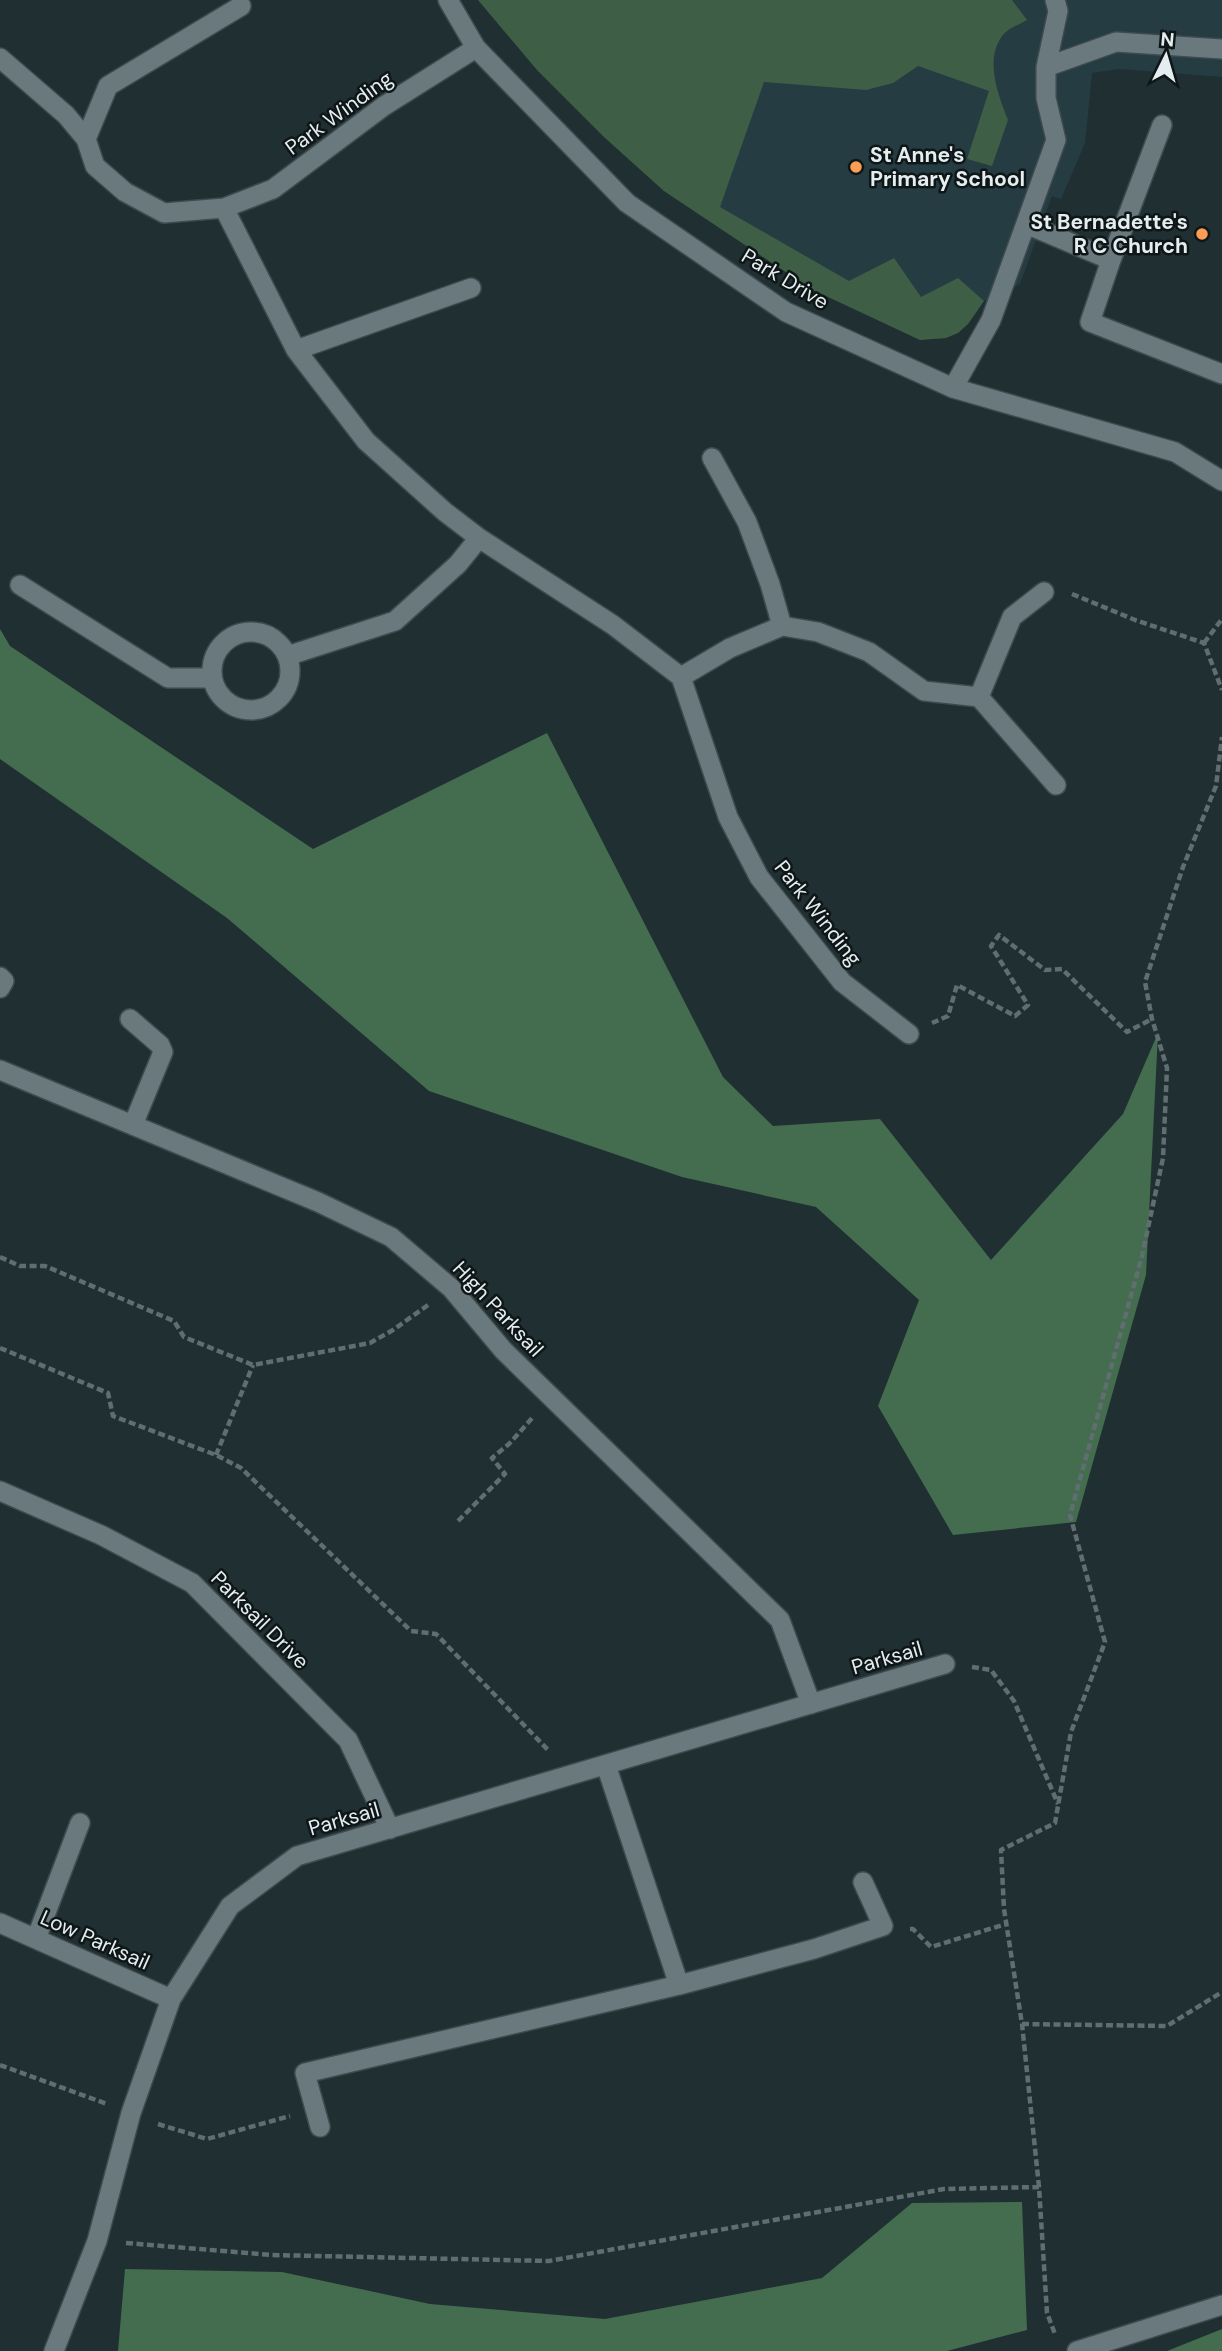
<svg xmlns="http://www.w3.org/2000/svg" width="1222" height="2351" viewBox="0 0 1222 2351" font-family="'DM Sans',sans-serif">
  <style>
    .built { fill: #253c42 }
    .green { fill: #3e5f45 }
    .forest { fill: #446c4e }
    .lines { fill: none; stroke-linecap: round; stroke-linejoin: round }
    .service-casing { stroke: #3e4a4d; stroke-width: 22 }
    .minor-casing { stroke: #3e4a4d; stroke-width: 22 }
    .tertiary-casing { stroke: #3e4a4d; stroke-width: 22 }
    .path { stroke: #616e71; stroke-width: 4.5; stroke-dasharray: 7 3.5; stroke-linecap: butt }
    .service { stroke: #69797d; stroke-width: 19 }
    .minor { stroke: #69797d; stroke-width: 19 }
    .tertiary { stroke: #69797d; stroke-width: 19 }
    .poi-dot { fill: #fc9d54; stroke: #0f1617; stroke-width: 2.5 }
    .labels { text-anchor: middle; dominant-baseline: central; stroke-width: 5; stroke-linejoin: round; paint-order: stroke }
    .street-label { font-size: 21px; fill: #e4edef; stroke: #0f1617 }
    .poi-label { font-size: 21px; font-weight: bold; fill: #e4edef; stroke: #0f1617; text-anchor: start }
  </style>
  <rect width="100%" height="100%" fill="#202f32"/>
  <path class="built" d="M 478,0 L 1222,0 L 1222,77 L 1119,69 L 1092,73 L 1085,143 L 1061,199 L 1052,196 L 1020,284 L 984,301 L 968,324 L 958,333 L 946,338 L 920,340 L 811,289 L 664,191 L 604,137 L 537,70 Z"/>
  <path class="green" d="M 478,0 L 1012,0 L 1027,20 C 1020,24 1009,28 1003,35 C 984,59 998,95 1008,120 L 992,166 L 967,159 L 989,91 L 918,66 L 893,83 L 866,90 L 764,82 L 720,207 L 849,281 L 894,258 L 921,297 L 958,278 L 984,301 L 968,324 L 958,333 L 946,338 L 920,340 L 811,289 L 664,191 L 604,137 L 537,70 Z"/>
  <path class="forest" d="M 0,629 L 10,646 L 313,849 L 547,733 L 723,1077 L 773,1126 L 880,1119 L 991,1260 L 1123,1114 L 1158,1033 L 1146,1275 L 1076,1522 L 953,1535 L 878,1406 L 919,1300 L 816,1207 L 682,1177 L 429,1091 L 227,918 L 0,759 Z
    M 1022,2202 L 1027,2330 L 947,2351 L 118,2351 L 125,2269 L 282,2272 L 430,2304 L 605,2319 L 822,2278 L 912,2203 Z
    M 1222,2329 L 1222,2351 L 1167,2351 Z"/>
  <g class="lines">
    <defs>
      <path id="service" d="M 1046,67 L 1116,42 L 1222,49
        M 1026,224 L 1111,260 L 1162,125
        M 1111,260 L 1090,322 L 1222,374
        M 953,388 L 991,320 L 1056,140 L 1046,98 L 1046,67 L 1058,11 L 1055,0
        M 20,585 L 168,678 L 212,678
        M 979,697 L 1056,785"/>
      <path id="minor" d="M 0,58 L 66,115 L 86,139 L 95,166 L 125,192 L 164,213 L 224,208 L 273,189 L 384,106 L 476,48
        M 86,139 L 108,86 L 241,6
        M 224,208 L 296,350 L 366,441 L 445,512 L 479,538 L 613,625 L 681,677 L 730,648 L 782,626 L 818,632 L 869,652 L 924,691 L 979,697 L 1012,617 L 1044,592
        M 296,350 L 471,288
        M 712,458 L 747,522 L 770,584 L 782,626
        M212 671a39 39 0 1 1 78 0a39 39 0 1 1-78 0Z
        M 287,656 L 395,621 L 458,564 L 479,538
        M 681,677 L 728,817 L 759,877 L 842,982 L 909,1034
        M 0,977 L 4,981 L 0,988
        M 130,1019 L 160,1045 L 163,1052 L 133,1125
        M 0,1070 L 318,1202 L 391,1237 L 451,1288 L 503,1350 L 780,1620 L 811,1704
        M 0,1491 L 101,1535 L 192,1583 L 348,1740 L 390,1829
        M 606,1765 L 679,1985
        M 0,1923 L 171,1999
        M 36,1939 L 80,1823
        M 320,2127 L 305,2073 L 679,1985 L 814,1949 L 883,1926 L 863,1882
        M 54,2351 L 97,2241 L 131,2113 L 171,1999 L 230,1906 L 297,1856 L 945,1664"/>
      <path id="tertiary" d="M 448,0 L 476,48 L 627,203 L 786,312 L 953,388 L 1175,452 L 1222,481
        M 1077,2351 L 1222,2305"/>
    </defs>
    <use href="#service" class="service-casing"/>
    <use href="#minor" class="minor-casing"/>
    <use href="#tertiary" class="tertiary-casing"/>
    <path class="path" d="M 1072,594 L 1135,620 L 1204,643 L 1222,690
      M 1204,643 L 1222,619
      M 932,1023 L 948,1016 L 957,985 L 1015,1016 L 1028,1005 L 991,946 L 999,935 L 1045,970 L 1062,969 L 1127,1032 L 1152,1019
      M 0,1257 L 20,1266 L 45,1266 L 174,1321 L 184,1337 L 253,1365 L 370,1343 L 393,1330 L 428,1305
      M 0,1348 L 108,1393 L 113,1416 L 216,1455 L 241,1468 L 411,1631 L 436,1634 L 549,1751
      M 216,1455 L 253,1365
      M 458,1521 L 505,1474 L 492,1458 L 509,1444 L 534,1416
      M 972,1667 L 991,1670 L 1014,1701 L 1058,1804
      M 910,1929 L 913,1929 L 931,1947 L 1006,1924
      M 1022,2024 L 1167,2026 L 1222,1992
      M 0,2065 L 107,2104
      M 158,2124 L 207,2139 L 290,2116
      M 1039,2187 L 1022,2024 L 1004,1909 L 1001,1850 L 1055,1823 L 1071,1732 L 1105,1642 L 1070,1515 L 1142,1256 L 1163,1158 L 1167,1068 L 1152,1019 L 1145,982 L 1183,867 L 1216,786 L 1222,737
      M 126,2243 L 272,2255 L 549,2261 L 944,2189 L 1039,2187 L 1047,2313 L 1055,2334"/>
    <use href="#service" class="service"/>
    <use href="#minor" class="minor"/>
    <use href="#tertiary" class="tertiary"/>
  </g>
  <g class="poi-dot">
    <circle cx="856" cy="167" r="7"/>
    <circle cx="1202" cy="234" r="7"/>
  </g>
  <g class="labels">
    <g class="street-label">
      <text transform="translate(339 113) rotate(-36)">Park Winding</text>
      <text transform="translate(785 279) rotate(31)">Park Drive</text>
      <text transform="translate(818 913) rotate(52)">Park Winding</text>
      <text transform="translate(498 1309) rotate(47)">High Parksail</text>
      <text transform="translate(260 1620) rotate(45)">Parksail Drive</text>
      <text transform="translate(887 1658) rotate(-16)">Parksail</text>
      <text transform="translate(344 1819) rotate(-16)">Parksail</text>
      <text transform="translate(95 1940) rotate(24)">Low Parksail</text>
    </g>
    <g class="poi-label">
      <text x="870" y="155">St Anne's<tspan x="870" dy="24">Primary School</tspan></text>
      <text x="1188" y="222" text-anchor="end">St Bernadette's<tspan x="1188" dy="24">R C Church</tspan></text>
    </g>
  </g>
  <g transform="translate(1166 56) rotate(5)" stroke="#0f1617" stroke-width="5" paint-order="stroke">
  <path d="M0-5L12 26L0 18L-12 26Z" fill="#e4edef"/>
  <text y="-10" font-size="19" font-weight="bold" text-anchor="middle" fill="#e4edef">N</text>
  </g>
</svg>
